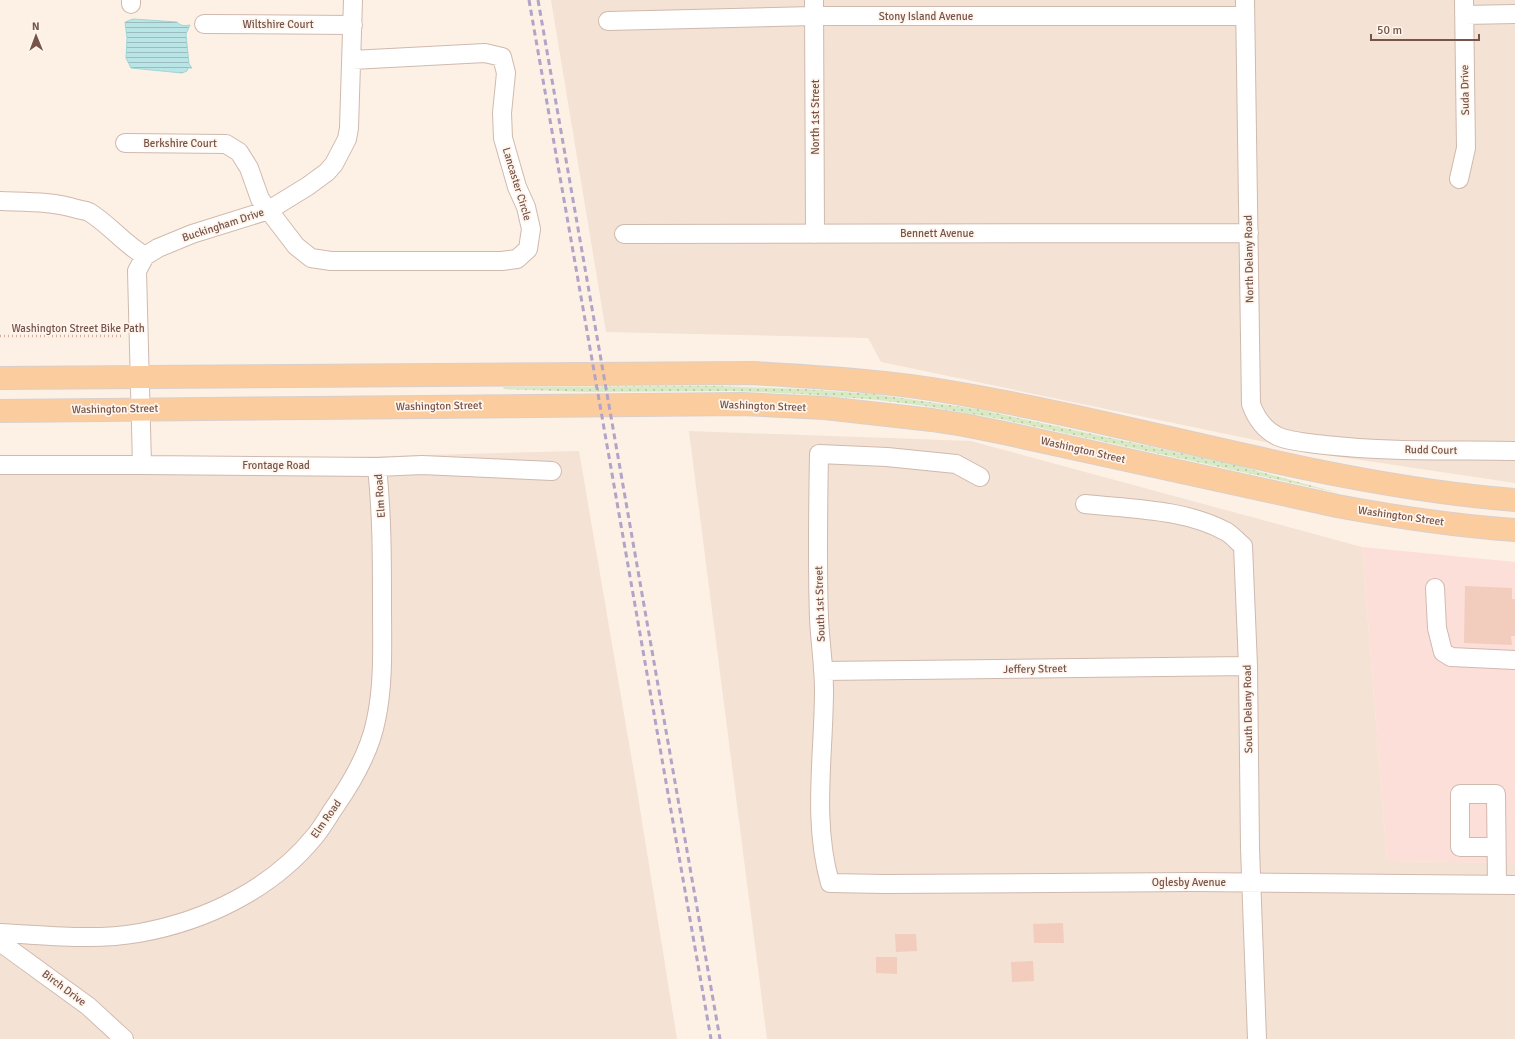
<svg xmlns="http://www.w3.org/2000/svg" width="1515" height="1039" viewBox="0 0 1515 1039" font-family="Signika,sans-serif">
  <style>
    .residential { fill: #f4e2d4 }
    .commercial { fill: #fddfd9 }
    .grass { fill: url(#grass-dots) }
    .water { fill: url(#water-rules); stroke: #a0d6d8 }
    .building { fill: #f2ccbd }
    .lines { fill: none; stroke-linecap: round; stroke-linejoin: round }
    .minor-casing { stroke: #d0b9ae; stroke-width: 20 }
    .major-casing { stroke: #d9cfcc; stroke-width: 24 }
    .path { stroke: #d7afa0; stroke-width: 2.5; stroke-dasharray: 1 3; stroke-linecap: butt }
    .minor { stroke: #fff; stroke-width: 18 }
    .major { stroke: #fbcd9e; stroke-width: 22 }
    .rail { stroke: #b2a3c7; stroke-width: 3; stroke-dasharray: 6 4; stroke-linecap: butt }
    .labels { text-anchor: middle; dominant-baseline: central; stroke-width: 3.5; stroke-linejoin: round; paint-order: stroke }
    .street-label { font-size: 11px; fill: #76544a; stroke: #fff5ec }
  </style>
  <defs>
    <pattern id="grass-dots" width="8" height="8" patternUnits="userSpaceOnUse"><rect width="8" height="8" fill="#d8eac4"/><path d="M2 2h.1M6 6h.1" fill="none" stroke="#b4c0a1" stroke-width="1.8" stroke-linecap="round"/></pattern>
    <pattern id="water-rules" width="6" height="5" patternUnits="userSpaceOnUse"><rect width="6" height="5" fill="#b9e5e6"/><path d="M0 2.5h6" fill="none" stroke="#9bbcbc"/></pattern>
  </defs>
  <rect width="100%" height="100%" fill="#fdf1e5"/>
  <path class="residential" d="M 551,0 L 1515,0 L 1515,483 L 1327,455 L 881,362 L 868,338 L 606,332 Z
    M 689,431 L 971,441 L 1362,547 L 1387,861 L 1515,863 L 1515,1039 L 767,1039 Z
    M 579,451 L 636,784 L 677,1039 L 0,1039 L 0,466 Z"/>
  <path class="commercial" d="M 1362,547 L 1515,562 L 1515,863 L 1387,861 Z"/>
  <path class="grass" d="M 714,386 L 804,389 L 874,394 L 977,409 L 1236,465 L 1338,493 L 1000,419 L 925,406 L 878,400 L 802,394 L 732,391 L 587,392 L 504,389 L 503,387 Z"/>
  <path class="water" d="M 133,19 L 177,22 C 181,26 184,26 190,25 L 186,34 L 189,64 L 192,68 L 188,68 L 187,71 L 182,73 L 131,68 L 126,58 L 127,38 L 125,22 Z"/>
  <path class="building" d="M 1465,586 L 1512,588 L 1512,599 L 1515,599 L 1515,636 L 1511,636 L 1512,645 L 1464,643 Z
    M 1063,923 L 1064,943 L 1034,943 L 1033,924 Z
    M 895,934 L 916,934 L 917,951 L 896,952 Z
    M 876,957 L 897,957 L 897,974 L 876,973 Z
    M 1033,961 L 1034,981 L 1012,982 L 1011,962 Z"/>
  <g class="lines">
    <defs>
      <path id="minor" d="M 814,0 L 815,234
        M 1245,0 L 1251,404 C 1256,418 1263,429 1277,436 C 1290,442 1311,443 1325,445 C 1388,452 1452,450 1515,451
        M 131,4 L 131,0
        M 1464,15 L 1515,14
        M 608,21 L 814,16 L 1245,16
        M 204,24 L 353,25
        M 125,143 L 226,144 L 239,152 L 249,168 L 260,199 L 296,246 L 311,258 L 331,261 L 502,261 L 517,259 L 528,249 L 531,229 L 526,207 L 517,187 L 503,138 L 502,113 L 506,73 L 502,57 L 485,53 L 352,60
        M 1459,179 L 1466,148 L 1464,0
        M 0,201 C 26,202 52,201 77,209 C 81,210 85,210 89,212 C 109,224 124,244 145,256
        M 624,234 L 1249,233
        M 0,465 L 142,465 L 377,467 L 422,465 L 552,471
        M 142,465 L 137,271 L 145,256 L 158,248 L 192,234 L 269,210 L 308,186 L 327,172 L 334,164 L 347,139 L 349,128 L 353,0
        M 980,477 L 956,464 L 887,457 L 819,454 C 818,508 817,563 819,618 C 820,642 824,666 824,690 C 824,754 812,820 830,883 L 885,884 L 1193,882 L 1515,885
        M 1085,504 C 1132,509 1185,509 1227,532 C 1233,536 1238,542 1243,546 L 1248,666 L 1250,848 L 1257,1039
        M 1435,588 L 1437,628 L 1443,652 L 1451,657 L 1515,660
        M 823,671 L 1248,666
        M 1496,847 L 1460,847 L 1460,794 L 1496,794 L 1497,884
        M 0,933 C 46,935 94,941 139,933 C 206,921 272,889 315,836 C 323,826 329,815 336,805 C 354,779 370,751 376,720 C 384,683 382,643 382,606 C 382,559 382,514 377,467
        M 0,942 L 88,1006 L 124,1039"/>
      <path id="major" d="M 0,378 L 751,373 C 820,377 888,381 956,393 C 1143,425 1325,485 1515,500
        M 0,411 L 742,404 L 825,408 L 932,420 L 964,425 L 1004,433 L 1337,506 C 1396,517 1455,526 1515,530"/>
    </defs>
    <use href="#minor" class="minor-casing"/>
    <use href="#major" class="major-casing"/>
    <path class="path" d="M 0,336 L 123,336"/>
    <use href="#minor" class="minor"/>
    <use href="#major" class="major"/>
    <path class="rail" d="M 529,0 L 711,1039
      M 538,0 L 720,1039"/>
  </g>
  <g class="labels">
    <g class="street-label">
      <text x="926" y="16">Stony Island Avenue</text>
      <text x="278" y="24">Wiltshire Court</text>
      <text transform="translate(1465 90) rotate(-91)">Suda Drive</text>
      <text transform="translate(815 117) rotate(-90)">North 1st Street</text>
      <text x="180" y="143">Berkshire Court</text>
      <text transform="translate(517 184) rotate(73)">Lancaster Circle</text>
      <text transform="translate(223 225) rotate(-18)">Buckingham Drive</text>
      <text x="937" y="233">Bennett Avenue</text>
      <text transform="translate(1249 259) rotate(-91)">North Delany Road</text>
      <text x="78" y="328">Washington Street Bike Path</text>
      <text transform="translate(439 406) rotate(-1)">Washington Street</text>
      <text transform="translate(763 406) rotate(2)">Washington Street</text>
      <text transform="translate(115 409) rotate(-1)">Washington Street</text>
      <text transform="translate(1083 450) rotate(13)">Washington Street</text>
      <text transform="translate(1431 450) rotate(1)">Rudd Court</text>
      <text x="276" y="465">Frontage Road</text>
      <text transform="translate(380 496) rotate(-94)">Elm Road</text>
      <text transform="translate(1401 516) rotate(8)">Washington Street</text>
      <text transform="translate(820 604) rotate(-92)">South 1st Street</text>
      <text transform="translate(1035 669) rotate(-1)">Jeffery Street</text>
      <text transform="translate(1248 709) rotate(-91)">South Delany Road</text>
      <text transform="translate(326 819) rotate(-55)">Elm Road</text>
      <text x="1189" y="882">Oglesby Avenue</text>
      <text transform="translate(64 988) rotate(37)">Birch Drive</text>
    </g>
  </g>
  <g transform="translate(36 36) rotate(359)" stroke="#fff5ec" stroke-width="3" paint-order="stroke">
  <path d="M0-3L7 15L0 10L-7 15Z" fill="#76544a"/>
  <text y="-6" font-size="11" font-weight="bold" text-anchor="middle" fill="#76544a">N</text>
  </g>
  <path d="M1371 34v6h108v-6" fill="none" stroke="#76544a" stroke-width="2"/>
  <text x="1377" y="34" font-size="12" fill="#76544a" stroke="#fff5ec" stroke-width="3" paint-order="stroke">50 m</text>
</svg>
